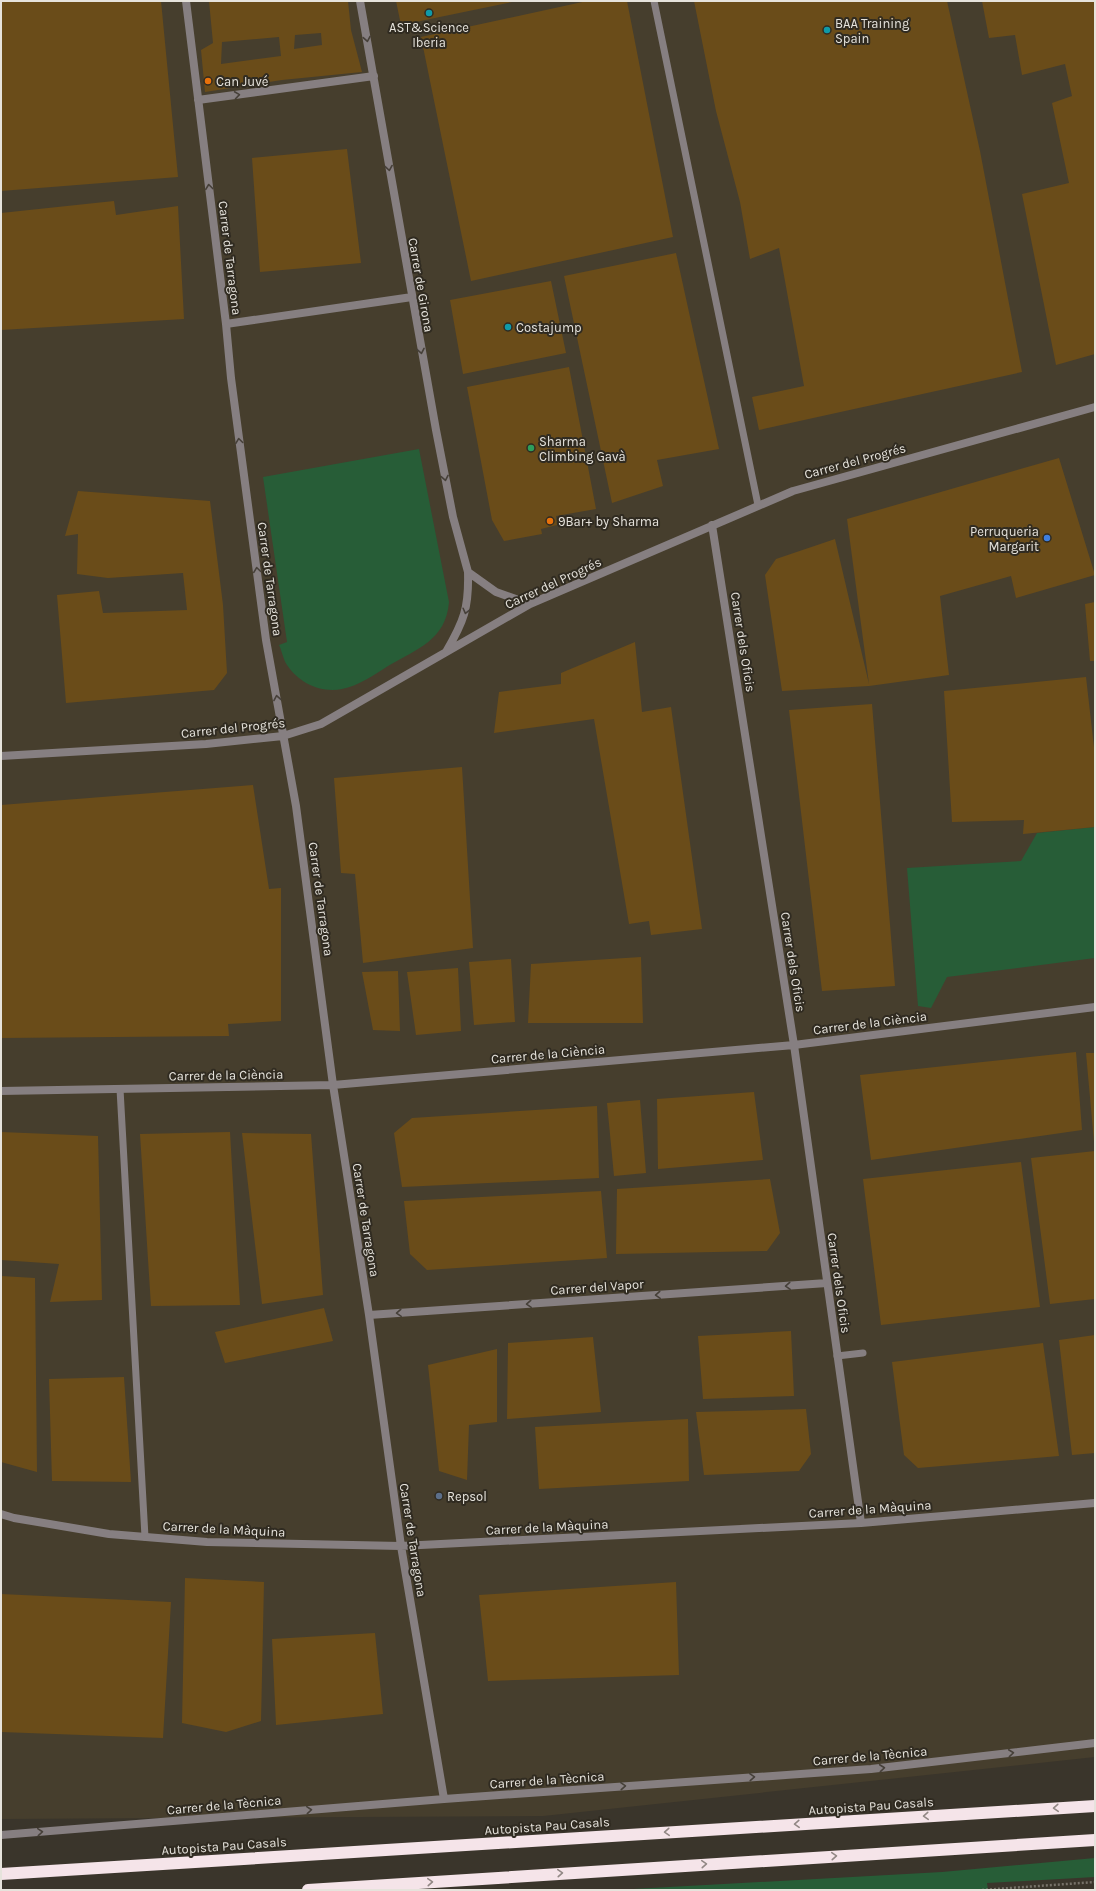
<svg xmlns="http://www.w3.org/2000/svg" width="1096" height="1891" viewBox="0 0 1096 1891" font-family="Karla,sans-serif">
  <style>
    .built { fill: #463e2d }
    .green { fill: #275d37 }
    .building { fill: #6a4c19; fill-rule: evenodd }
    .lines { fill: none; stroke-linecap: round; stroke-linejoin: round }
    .path { stroke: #777269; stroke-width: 2.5; stroke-dasharray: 2 2; stroke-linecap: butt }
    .service { stroke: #867f81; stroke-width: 7 }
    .minor { stroke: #867f81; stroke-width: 8 }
    .motorway { stroke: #f5e4e9; stroke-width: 12 }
    .oneway { stroke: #464039 }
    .oneway2 { stroke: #928885 }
    .culture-dot { fill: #0f9aa8; stroke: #302b21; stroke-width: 1.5 }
    .food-dot { fill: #e8710a; stroke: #302b21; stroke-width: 1.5 }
    .leisure-dot { fill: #2e9e5b; stroke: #302b21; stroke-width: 1.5 }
    .shop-dot { fill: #3f7fe0; stroke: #302b21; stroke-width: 1.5 }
    .service-dot { fill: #5c6f8a; stroke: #302b21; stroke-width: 1.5 }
    .labels { text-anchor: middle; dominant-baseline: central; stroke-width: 4; stroke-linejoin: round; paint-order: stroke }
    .poi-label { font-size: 13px; fill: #e6e3dc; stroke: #302b21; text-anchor: start }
    .street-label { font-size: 13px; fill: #e6e3dc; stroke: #302b21 }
  </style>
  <rect width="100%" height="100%" fill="#3a352b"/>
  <path class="built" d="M 1,1 L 1095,1 L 1095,1757 L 543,1816 L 1,1819 Z"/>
  <path class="green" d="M 419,449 L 449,602 C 446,640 417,649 388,666 C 374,675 358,686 342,689 C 320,693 299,683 287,665 C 283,659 282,651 279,645 L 287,642 L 263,477 Z
    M 1095,827 L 1095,958 L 947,977 L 931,1008 L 918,1006 L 907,868 L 1021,861 L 1037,833 Z
    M 1095,1858 L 1095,1877 L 987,1883 L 988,1890 L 615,1890 L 942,1872 Z"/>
  <path class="building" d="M 1,1 L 161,1 L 178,177 L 1,191 Z
    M 209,1 L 348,1 L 351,30 L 362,72 L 282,80 L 205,92 L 201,50 L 213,43 ZM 321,33 L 322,45 L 294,49 L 295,35 ZM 279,37 L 281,56 L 221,64 L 222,42 Z
    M 396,1 L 512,1 L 512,2 L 401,25 Z
    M 587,1 L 627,1 L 673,237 L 471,281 L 421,37 Z
    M 694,1 L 947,1 L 980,151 L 1022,372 L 759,430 L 752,397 L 804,386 L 779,248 L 750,259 L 740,202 L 716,111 Z
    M 982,1 L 1095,1 L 1095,354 L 1056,365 L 1022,194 L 1069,183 L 1052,103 L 1072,96 L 1065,64 L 1022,75 L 1015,35 L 989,38 Z
    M 347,149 L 361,263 L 260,272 L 252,158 Z
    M 114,201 L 116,215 L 178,206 L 184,319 L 1,330 L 1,213 Z
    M 676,253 L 719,449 L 657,460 L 663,486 L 612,503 L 564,276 Z
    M 551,281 L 566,353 L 463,374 L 450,300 Z
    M 569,367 L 596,509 L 556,516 L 557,525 L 541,529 L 542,534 L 504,541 L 492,520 L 467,387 Z
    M 1059,458 L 1095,575 L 1016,598 L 1011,576 L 940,596 L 949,675 L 869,686 L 782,691 L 765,575 L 776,559 L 835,539 L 869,684 L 847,519 Z
    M 78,491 L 210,501 L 223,605 L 227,673 L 214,690 L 66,703 L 57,595 L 99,591 L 103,613 L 187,610 L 183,573 L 108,578 L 77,574 L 78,534 L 65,536 Z
    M 1095,602 L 1095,661 L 1090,661 L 1085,604 Z
    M 635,642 L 642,712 L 671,707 L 702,929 L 651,935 L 649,921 L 629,924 L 594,719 L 494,733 L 499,692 L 561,684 L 561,673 Z
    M 1086,677 L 1095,756 L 1095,827 L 1023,834 L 1024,820 L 952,822 L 944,691 Z
    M 872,704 L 895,986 L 822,991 L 789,710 Z
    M 462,767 L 473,948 L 363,963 L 355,874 L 341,873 L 334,778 Z
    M 253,785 L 269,889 L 281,888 L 281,1021 L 228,1024 L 229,1036 L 1,1038 L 1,805 Z
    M 641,957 L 643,1023 L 528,1023 L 531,964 Z
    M 511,959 L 515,1022 L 474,1025 L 469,962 Z
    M 458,968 L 461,1031 L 416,1035 L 407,972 Z
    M 398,971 L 400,1031 L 373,1030 L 362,972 Z
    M 1076,1052 L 1082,1130 L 871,1160 L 860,1075 Z
    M 1086,1053 L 1095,1053 L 1095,1142 L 1094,1142 Z
    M 754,1092 L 763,1160 L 658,1169 L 657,1099 Z
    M 640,1100 L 646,1173 L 614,1176 L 607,1103 Z
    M 597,1106 L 599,1178 L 402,1187 L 394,1133 L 412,1118 Z
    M 1,1132 L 98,1136 L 102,1300 L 50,1302 L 59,1264 L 1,1260 Z
    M 230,1132 L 240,1305 L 151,1306 L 140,1134 Z
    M 242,1133 L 311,1134 L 323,1295 L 262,1304 Z
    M 1095,1151 L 1095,1299 L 1050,1304 L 1031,1158 Z
    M 1021,1162 L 1040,1307 L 881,1325 L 863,1179 Z
    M 770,1179 L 780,1233 L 767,1251 L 616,1254 L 617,1189 Z
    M 601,1191 L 607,1258 L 427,1270 L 410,1254 L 404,1201 Z
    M 1,1276 L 35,1278 L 37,1472 L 1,1462 Z
    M 324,1308 L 333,1341 L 225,1363 L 215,1332 Z
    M 791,1331 L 794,1396 L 703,1399 L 698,1336 Z
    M 1095,1335 L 1095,1453 L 1072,1455 L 1059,1340 Z
    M 593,1337 L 601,1412 L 507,1419 L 508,1343 Z
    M 1043,1343 L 1059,1456 L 918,1468 L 904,1455 L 892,1362 Z
    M 497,1349 L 497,1422 L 469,1425 L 467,1480 L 439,1471 L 428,1365 Z
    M 124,1377 L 131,1482 L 52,1481 L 49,1379 Z
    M 806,1409 L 811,1454 L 799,1471 L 704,1475 L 696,1412 Z
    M 688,1419 L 689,1481 L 539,1489 L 535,1427 Z
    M 185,1578 L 264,1582 L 261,1721 L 226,1732 L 182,1723 Z
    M 676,1582 L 679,1675 L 488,1681 L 479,1595 Z
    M 1,1594 L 171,1602 L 163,1738 L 1,1732 Z
    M 375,1633 L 383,1714 L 276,1725 L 272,1639 Z"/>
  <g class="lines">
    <path class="path" d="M 982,1890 L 1095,1882"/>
    <path class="service" d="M 654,1 L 758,505
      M 120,1089 L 145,1537
      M 837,1356 L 863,1353"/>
    <path class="minor" d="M 186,1 L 226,324 L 231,378 L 266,640 L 296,806 L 333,1085 L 369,1315 L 401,1546 L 444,1799
      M 360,1 L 436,430 L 453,517 L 468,572 L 496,592 L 530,604
      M 198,100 L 374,76
      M 226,324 L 412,297
      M 712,525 L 794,1045 L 861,1523
      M 446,652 C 464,621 469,608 468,572
      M 1,756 L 206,744 L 283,736 L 321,724 L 530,604 L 793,491 L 1095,407
      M 1,1091 L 333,1085 L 794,1045 L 1095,1007
      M 369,1315 L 827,1283
      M 1,1514 L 14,1518 L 109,1534 L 207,1542 L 401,1546 L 861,1523 L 1095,1503
      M 1,1835 L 444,1799 L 871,1769 L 1095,1743"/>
    <path class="motorway" d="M 1,1874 L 1095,1806
      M 308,1890 L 1095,1840"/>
  </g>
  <defs><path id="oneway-chevron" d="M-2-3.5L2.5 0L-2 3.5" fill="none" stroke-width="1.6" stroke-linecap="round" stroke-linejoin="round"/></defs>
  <g class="oneway">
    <use href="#oneway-chevron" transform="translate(367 39) rotate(80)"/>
    <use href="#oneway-chevron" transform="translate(237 95) rotate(-8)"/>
    <use href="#oneway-chevron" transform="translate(389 168) rotate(81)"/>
    <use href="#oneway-chevron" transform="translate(209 187) rotate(-97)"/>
    <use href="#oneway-chevron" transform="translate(421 351) rotate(79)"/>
    <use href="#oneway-chevron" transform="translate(239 441) rotate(-98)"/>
    <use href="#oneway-chevron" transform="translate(445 478) rotate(79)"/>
    <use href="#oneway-chevron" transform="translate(257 570) rotate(-98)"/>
    <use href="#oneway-chevron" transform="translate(466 611) rotate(104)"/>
    <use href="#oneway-chevron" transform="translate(277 698) rotate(-100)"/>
    <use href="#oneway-chevron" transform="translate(788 1286) rotate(176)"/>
    <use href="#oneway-chevron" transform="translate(658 1295) rotate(176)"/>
    <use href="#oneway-chevron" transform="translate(529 1304) rotate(176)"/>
    <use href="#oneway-chevron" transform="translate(399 1313) rotate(176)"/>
    <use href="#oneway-chevron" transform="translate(1011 1753) rotate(-6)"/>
    <use href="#oneway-chevron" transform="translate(882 1768) rotate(-6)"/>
    <use href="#oneway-chevron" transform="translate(752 1777) rotate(-4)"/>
    <use href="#oneway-chevron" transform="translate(623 1786) rotate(-4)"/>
    <use href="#oneway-chevron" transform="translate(309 1810) rotate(-5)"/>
    <use href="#oneway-chevron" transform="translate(40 1832) rotate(-5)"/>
  </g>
  <g class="oneway2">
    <use href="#oneway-chevron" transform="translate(1056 1808) rotate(176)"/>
    <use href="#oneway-chevron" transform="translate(926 1816) rotate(176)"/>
    <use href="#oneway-chevron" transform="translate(797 1824) rotate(177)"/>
    <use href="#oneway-chevron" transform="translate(667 1832) rotate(176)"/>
    <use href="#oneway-chevron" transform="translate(834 1856) rotate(-4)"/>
    <use href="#oneway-chevron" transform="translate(704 1864) rotate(-4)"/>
    <use href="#oneway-chevron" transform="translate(560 1873) rotate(-4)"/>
    <use href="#oneway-chevron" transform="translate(430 1882) rotate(-4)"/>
  </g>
  <g class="culture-dot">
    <circle cx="429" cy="13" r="4"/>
    <circle cx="827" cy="30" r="4"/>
    <circle cx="508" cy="327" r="4"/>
  </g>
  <g class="food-dot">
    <circle cx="208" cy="81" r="4"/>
    <circle cx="550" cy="521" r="4"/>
  </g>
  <circle class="leisure-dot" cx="531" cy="448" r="4"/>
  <circle class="shop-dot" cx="1047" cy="538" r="4"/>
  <circle class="service-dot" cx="439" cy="1496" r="4"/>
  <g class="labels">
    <g class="poi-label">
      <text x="835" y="23">BAA Training<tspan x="835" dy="15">Spain</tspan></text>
      <text x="429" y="27" text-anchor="middle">AST&amp;Science<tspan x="429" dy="15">Iberia</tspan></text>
      <text x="216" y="81">Can Juvé</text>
      <text x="516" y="327">Costajump</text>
      <text x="539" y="441">Sharma<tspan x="539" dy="15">Climbing Gavà</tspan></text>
      <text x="558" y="521">9Bar+ by Sharma</text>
      <text x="1039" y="531" text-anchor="end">Perruqueria<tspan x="1039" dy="15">Margarit</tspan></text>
      <text x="447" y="1496">Repsol</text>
    </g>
    <g class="street-label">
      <text transform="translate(230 258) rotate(83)">Carrer de Tarragona</text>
      <text transform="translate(421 285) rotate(80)">Carrer de Girona</text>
      <text transform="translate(855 461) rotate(-15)">Carrer del Progrés</text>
      <text transform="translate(270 579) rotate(82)">Carrer de Tarragona</text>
      <text transform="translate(553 583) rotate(-25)">Carrer del Progrés</text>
      <text transform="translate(743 642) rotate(81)">Carrer dels Oficis</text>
      <text transform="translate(233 728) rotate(-6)">Carrer del Progrés</text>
      <text transform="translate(321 899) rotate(82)">Carrer de Tarragona</text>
      <text transform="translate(793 962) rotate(81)">Carrer dels Oficis</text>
      <text transform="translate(870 1023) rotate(-7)">Carrer de la Ciència</text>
      <text transform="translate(548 1054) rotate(-5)">Carrer de la Ciència</text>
      <text transform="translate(226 1075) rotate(-1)">Carrer de la Ciència</text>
      <text transform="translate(366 1220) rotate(81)">Carrer de Tarragona</text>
      <text transform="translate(839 1283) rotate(82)">Carrer dels Oficis</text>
      <text transform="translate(597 1287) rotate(-4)">Carrer del Vapor</text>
      <text transform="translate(870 1509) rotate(-4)">Carrer de la Màquina</text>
      <text transform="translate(547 1527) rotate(-3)">Carrer de la Màquina</text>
      <text transform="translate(224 1529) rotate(3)">Carrer de la Màquina</text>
      <text transform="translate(413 1540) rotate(81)">Carrer de Tarragona</text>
      <text transform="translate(870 1756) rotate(-5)">Carrer de la Tècnica</text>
      <text transform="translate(547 1780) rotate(-4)">Carrer de la Tècnica</text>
      <text transform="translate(224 1805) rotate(-5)">Carrer de la Tècnica</text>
      <text transform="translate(871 1806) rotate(-4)">Autopista Pau Casals</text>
      <text transform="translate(547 1826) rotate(-4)">Autopista Pau Casals</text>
      <text transform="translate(224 1846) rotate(-4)">Autopista Pau Casals</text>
    </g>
  </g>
  <rect width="1096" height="1891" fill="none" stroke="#e6e3dc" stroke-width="4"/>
</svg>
